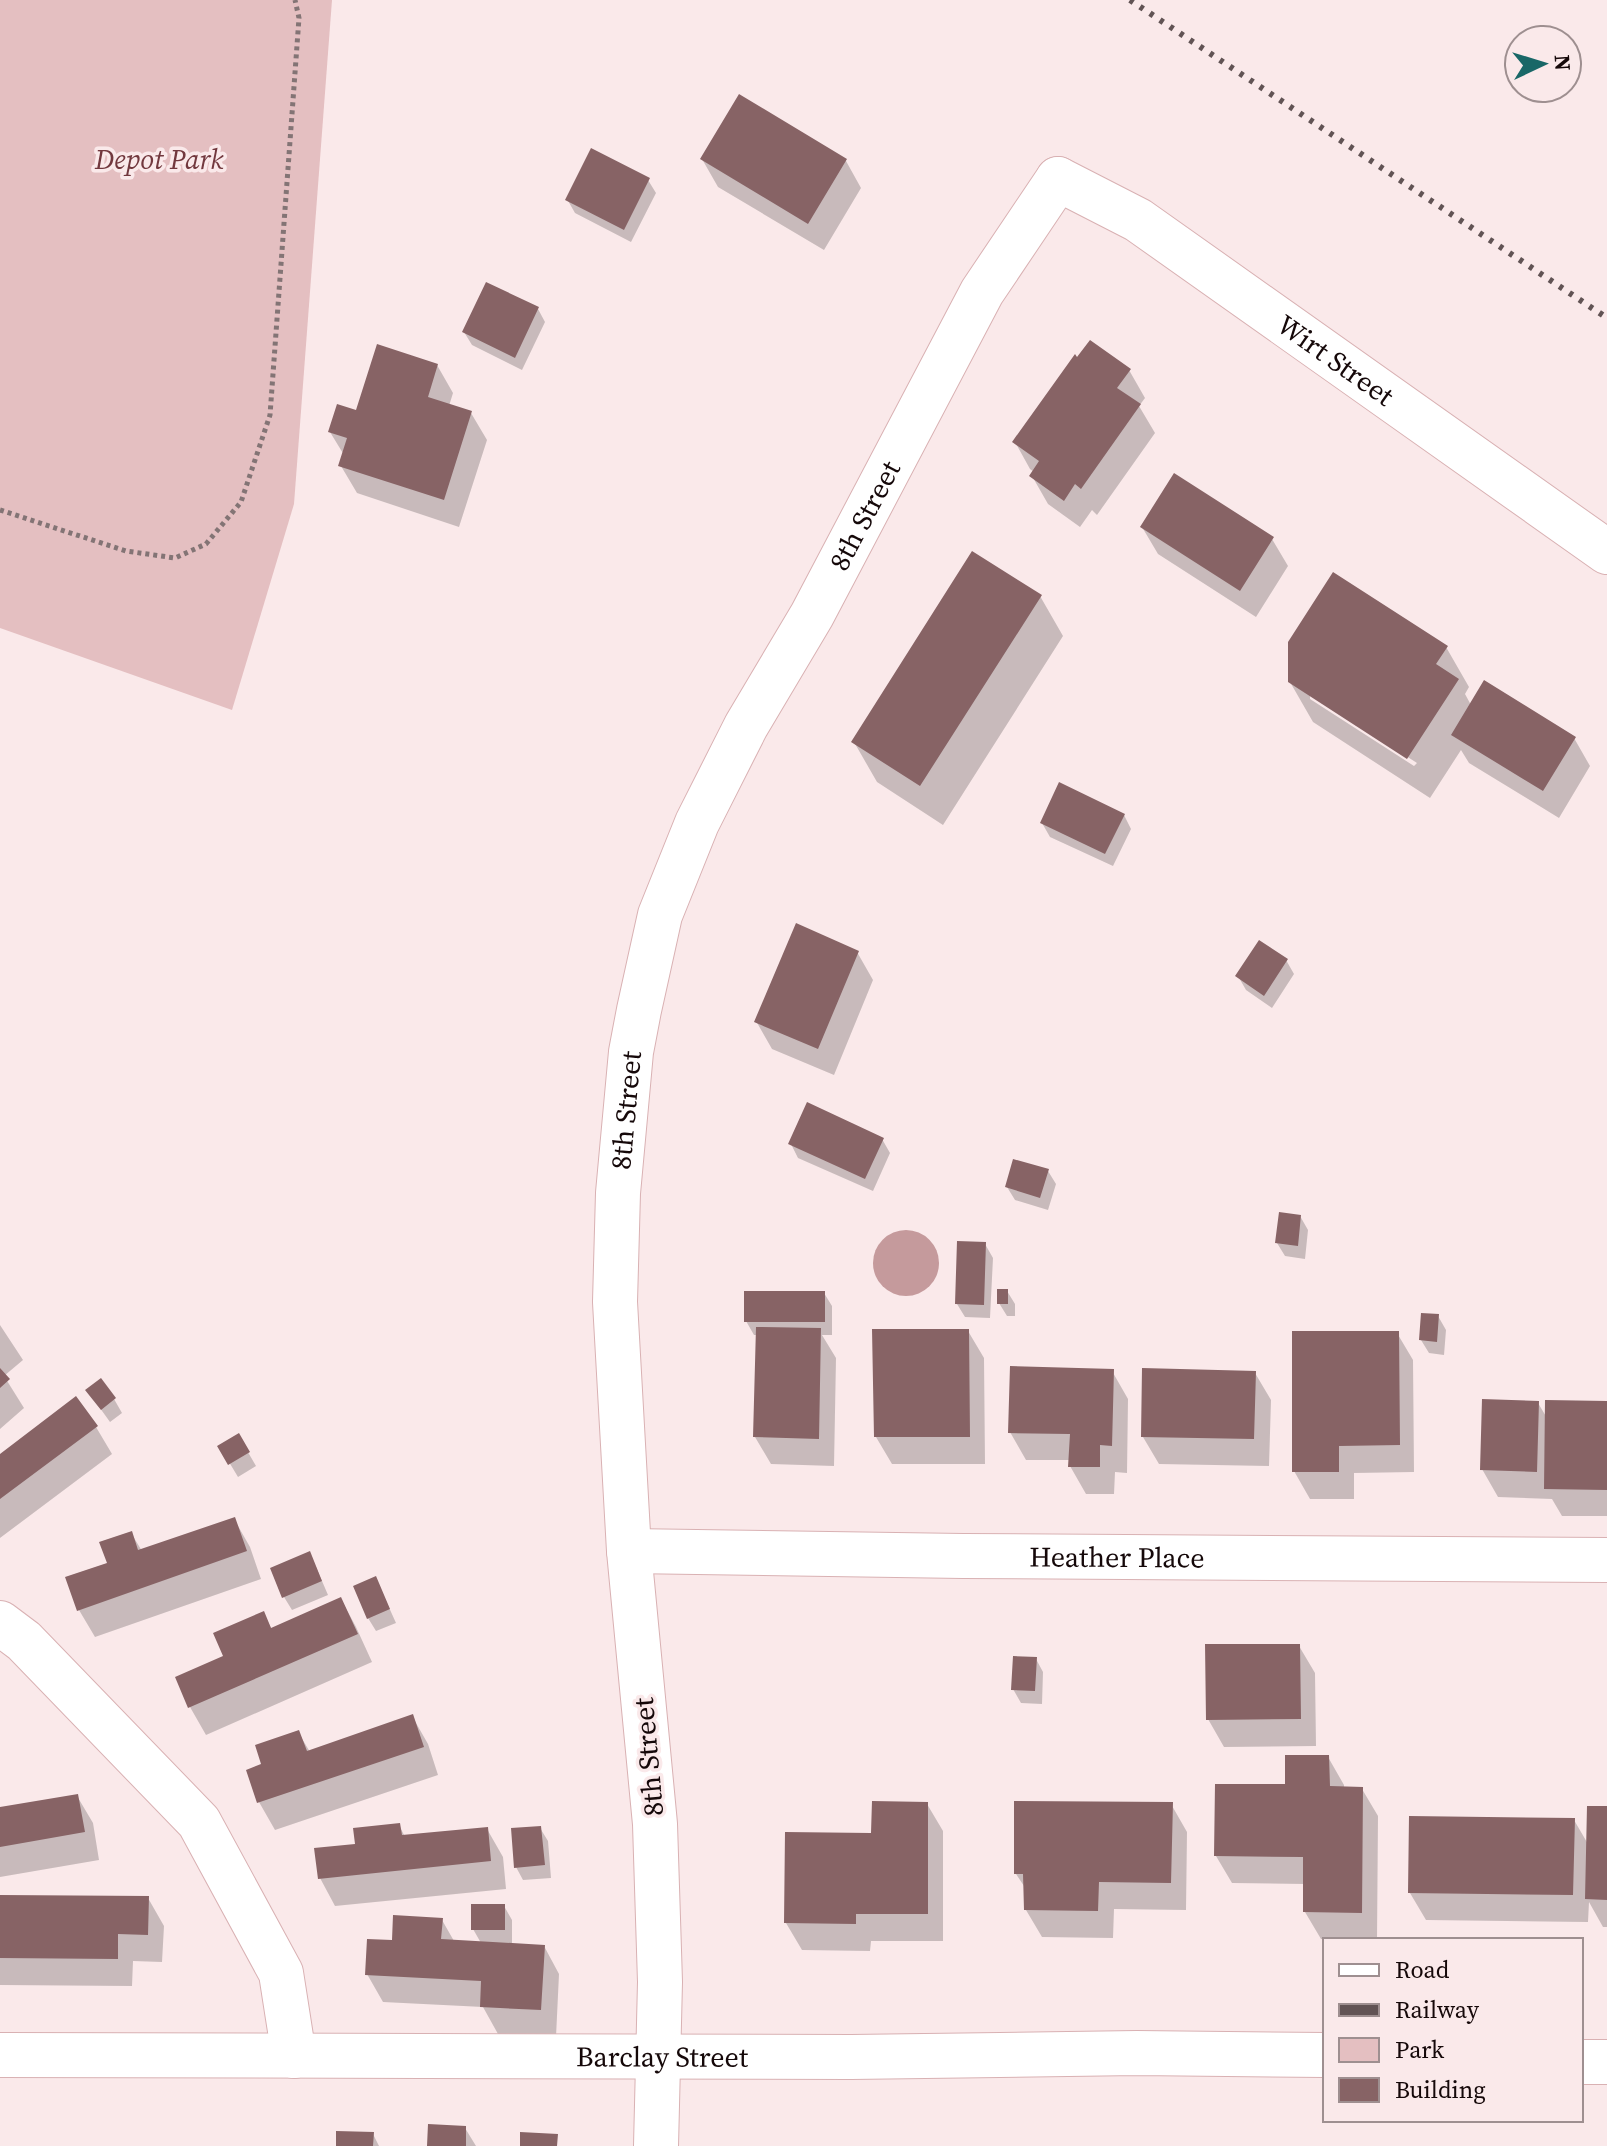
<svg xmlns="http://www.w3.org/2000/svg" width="1607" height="2146" viewBox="0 0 1607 2146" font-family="'Source Serif 4',serif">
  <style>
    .green { fill: #e4bfc1 }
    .water { fill: #c59a9c }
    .shadow { fill: #0003; fill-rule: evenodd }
    .building { fill: #876365 }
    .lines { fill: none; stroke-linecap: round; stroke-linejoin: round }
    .minor-casing { stroke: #d9b1b3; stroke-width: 46 }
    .path { stroke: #837475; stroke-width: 5; stroke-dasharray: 4 4; stroke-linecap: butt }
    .minor { stroke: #fff; stroke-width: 44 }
    .rail { stroke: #615354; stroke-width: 6; stroke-dasharray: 4 8; stroke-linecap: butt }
    .labels { text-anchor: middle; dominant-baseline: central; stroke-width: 7; stroke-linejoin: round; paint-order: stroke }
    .park-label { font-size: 28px; font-style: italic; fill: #72383e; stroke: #fae9ea }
    .street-label { font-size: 28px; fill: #150809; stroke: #fae9ea }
  </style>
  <rect width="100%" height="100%" fill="#fae9ea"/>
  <path class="green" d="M 0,0 L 332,0 L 294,504 L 232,710 L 0,628 Z"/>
  <path class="water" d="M873 1263a33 33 0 1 1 66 0a33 33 0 1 1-66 0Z"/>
  <path class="shadow" d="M 702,159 L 846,161 L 861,188 L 824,250 L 718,187 Z
    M 648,180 L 656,193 L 631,242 L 575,213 L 567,199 Z
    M 538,309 L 545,322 L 522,370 L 472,345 L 464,332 Z
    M 437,365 L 453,393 L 449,406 L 471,413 L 487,440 L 459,527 L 357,493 L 341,466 L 344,455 L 330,432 L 358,413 Z
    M 1129,370 L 1145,398 L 1139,406 L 1155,433 L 1097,515 L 1092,510 L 1080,527 L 1048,504 L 1032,476 L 1034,472 L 1030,469 L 1015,442 Z
    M 1142,527 L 1272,539 L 1288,566 L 1256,617 L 1158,554 Z
    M 1040,596 L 1063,636 L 943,825 L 877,782 L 854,742 Z
    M 1446,647 L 1469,687 L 1465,694 L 1471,705 L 1574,738 L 1590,766 L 1559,818 L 1469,763 L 1461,750 L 1430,798 L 1313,722 L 1290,682 ZM 1310,694 L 1417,763 L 1414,766 L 1310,699 Z
    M 1124,815 L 1131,829 L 1113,866 L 1050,837 L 1042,823 Z
    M 857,952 L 873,980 L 834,1075 L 772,1049 L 756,1021 Z
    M 1286,960 L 1294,974 L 1272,1008 L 1246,990 L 1238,976 Z
    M 882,1139 L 890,1153 L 873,1191 L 798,1158 L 791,1144 Z
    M 1048,1171 L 1056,1184 L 1048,1210 L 1015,1200 L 1007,1187 Z
    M 1300,1216 L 1308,1230 L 1305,1259 L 1285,1256 L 1277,1243 Z
    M 985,1244 L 993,1258 L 990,1318 L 965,1317 L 957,1304 Z
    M 1007,1291 L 1015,1304 L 1015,1316 L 1007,1316 L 999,1303 Z
    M 824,1293 L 832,1306 L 832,1335 L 822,1335 L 836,1358 L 834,1466 L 771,1464 L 755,1437 L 757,1335 L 754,1335 L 746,1321 Z
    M 1438,1316 L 1446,1330 L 1444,1355 L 1429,1353 L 1421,1340 Z
    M 0,1325 L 23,1360 L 4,1376 L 24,1408 L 0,1429 Z
    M 968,1331 L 984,1358 L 985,1464 L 892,1464 L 876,1437 Z
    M 1397,1333 L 1413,1360 L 1414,1472 L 1354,1473 L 1354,1499 L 1310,1499 L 1294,1471 Z
    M 1112,1371 L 1128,1399 L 1127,1473 L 1115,1472 L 1114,1494 L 1086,1494 L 1070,1466 L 1070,1460 L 1026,1460 L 1010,1432 Z
    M 1255,1373 L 1271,1400 L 1269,1466 L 1159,1464 L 1143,1437 Z
    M 87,1390 L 114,1399 L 122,1413 L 110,1422 Z
    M 1538,1403 L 1547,1418 L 1607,1403 L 1607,1516 L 1562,1516 L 1552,1499 L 1498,1497 L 1482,1469 Z
    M 96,1427 L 112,1454 L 0,1538 L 0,1456 Z
    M 238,1435 L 256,1466 L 238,1477 L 220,1447 Z
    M 234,1519 L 250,1547 L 261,1579 L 95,1637 L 79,1610 L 131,1533 L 142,1551 Z
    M 316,1567 L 328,1595 L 292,1610 L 284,1597 Z
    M 382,1592 L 396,1623 L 376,1631 L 368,1618 Z
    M 341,1599 L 356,1627 L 372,1662 L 206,1735 L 190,1707 L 178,1678 L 226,1657 L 264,1614 L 272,1630 Z
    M 1299,1646 L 1315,1673 L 1316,1746 L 1224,1747 L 1208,1719 Z
    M 1036,1659 L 1043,1672 L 1042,1704 L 1021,1703 L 1013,1689 Z
    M 412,1716 L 428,1744 L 438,1775 L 275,1830 L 259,1802 L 248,1771 L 264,1765 L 298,1732 L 310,1752 Z
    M 1328,1757 L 1344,1785 L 1344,1788 L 1362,1789 L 1378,1816 L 1377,1940 L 1321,1939 L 1305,1912 L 1305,1884 L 1232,1883 L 1216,1856 Z
    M 77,1796 L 93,1823 L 99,1860 L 0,1877 L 0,1809 Z
    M 927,1804 L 943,1831 L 943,1941 L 871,1941 L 870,1951 L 802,1950 L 786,1923 L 873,1835 Z
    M 1171,1804 L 1187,1832 L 1186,1910 L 1114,1909 L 1113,1938 L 1042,1937 L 1026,1910 L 1026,1889 L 1016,1874 Z
    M 1607,1808 L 1607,1927 L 1603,1927 L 1589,1902 L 1588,1922 L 1426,1920 L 1410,1893 L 1574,1820 L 1588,1844 Z
    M 399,1825 L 405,1837 L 487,1829 L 503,1857 L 506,1889 L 335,1906 L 320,1878 L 357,1846 Z
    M 540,1828 L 548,1841 L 551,1878 L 523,1880 L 516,1867 Z
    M 0,1897 L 148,1898 L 164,1926 L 162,1962 L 133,1961 L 132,1986 L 0,1985 Z
    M 504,1906 L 512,1920 L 512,1945 L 544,1946 L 559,1974 L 556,2037 L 498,2034 L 483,2007 L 383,2002 L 367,1974 L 394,1942 L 442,1920 L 454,1941 L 481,1943 L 473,1929 Z
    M 465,2128 L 476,2146 L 429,2146 Z
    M 373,2134 L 379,2146 L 338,2146 Z"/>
  <path class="building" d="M 739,94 L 847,159 L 808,224 L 700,159 Z
    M 591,148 L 650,178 L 624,230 L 565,200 Z
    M 486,282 L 539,307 L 515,358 L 462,332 Z
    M 1090,340 L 1131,369 L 1117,388 L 1141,404 L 1081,489 L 1075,484 L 1064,501 L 1029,476 L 1039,461 L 1012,442 L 1075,354 L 1077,357 Z
    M 377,344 L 438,364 L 428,397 L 472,411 L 444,500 L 338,466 L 347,438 L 328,432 L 337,404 L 356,410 Z
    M 1174,473 L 1274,537 L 1240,591 L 1140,527 Z
    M 972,551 L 1042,595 L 920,786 L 851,742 Z
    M 1333,572 L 1448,646 L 1436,664 L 1459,679 L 1407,759 L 1288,682 L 1288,642 Z
    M 1484,680 L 1576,737 L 1543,791 L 1451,735 Z
    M 1059,782 L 1125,814 L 1105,854 L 1040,823 Z
    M 796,923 L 859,951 L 818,1049 L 754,1022 Z
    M 1259,940 L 1288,959 L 1264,996 L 1235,976 Z
    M 807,1102 L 884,1138 L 865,1179 L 788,1144 Z
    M 1013,1159 L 1049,1169 L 1040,1198 L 1005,1187 Z
    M 1279,1212 L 1301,1215 L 1298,1246 L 1275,1243 Z
    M 957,1241 L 986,1242 L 984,1305 L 955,1304 Z
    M 997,1289 L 1008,1289 L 1008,1304 L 997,1304 Z
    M 744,1291 L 825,1291 L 825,1322 L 744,1322 Z
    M 1421,1313 L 1439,1314 L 1437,1342 L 1419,1340 Z
    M 756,1327 L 821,1328 L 819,1439 L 753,1437 Z
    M 872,1329 L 969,1329 L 970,1437 L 874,1437 Z
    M 1292,1331 L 1399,1331 L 1400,1445 L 1339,1446 L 1339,1472 L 1292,1472 Z
    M 1010,1366 L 1114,1369 L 1112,1446 L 1100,1445 L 1100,1467 L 1068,1467 L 1070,1434 L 1008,1433 Z
    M 0,1368 L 10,1379 L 0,1388 Z
    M 1142,1368 L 1256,1371 L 1254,1439 L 1141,1437 Z
    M 101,1378 L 116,1398 L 101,1410 L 85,1390 Z
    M 76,1396 L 98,1426 L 0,1499 L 0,1454 Z
    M 1482,1399 L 1539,1401 L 1537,1472 L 1480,1470 Z
    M 1545,1400 L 1607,1401 L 1607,1490 L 1544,1489 Z
    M 239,1433 L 250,1452 L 228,1465 L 217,1446 Z
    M 235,1517 L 247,1551 L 77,1611 L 65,1577 L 107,1563 L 99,1542 L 132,1531 L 138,1550 Z
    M 310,1551 L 322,1581 L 282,1598 L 270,1568 Z
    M 376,1576 L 390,1609 L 367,1619 L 353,1586 Z
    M 341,1597 L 358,1634 L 188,1708 L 175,1677 L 223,1656 L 213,1633 L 264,1611 L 271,1628 Z
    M 1205,1644 L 1300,1644 L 1301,1719 L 1206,1720 Z
    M 1013,1656 L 1037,1657 L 1035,1691 L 1011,1690 Z
    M 413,1714 L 424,1747 L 257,1803 L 246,1770 L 261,1764 L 255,1745 L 299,1730 L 307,1751 Z
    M 1285,1755 L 1329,1755 L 1330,1786 L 1363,1787 L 1362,1913 L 1303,1912 L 1303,1857 L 1214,1856 L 1215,1784 L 1285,1784 Z
    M 78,1794 L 85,1832 L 0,1847 L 0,1807 Z
    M 872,1801 L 928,1802 L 928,1914 L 856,1914 L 856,1924 L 784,1923 L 785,1832 L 871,1833 Z
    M 1014,1801 L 1173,1802 L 1171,1883 L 1099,1882 L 1098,1911 L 1024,1910 L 1023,1874 L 1014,1874 Z
    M 1587,1806 L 1607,1806 L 1607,1900 L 1585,1899 Z
    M 1409,1816 L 1575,1818 L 1573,1895 L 1408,1893 Z
    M 400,1823 L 402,1835 L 488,1827 L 491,1861 L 318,1879 L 314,1848 L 355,1844 L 353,1828 Z
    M 541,1826 L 545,1865 L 514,1868 L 511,1828 Z
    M 0,1895 L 149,1896 L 148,1935 L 118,1934 L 118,1959 L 0,1958 Z
    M 471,1904 L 505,1904 L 505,1930 L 471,1930 Z
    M 393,1915 L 443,1918 L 441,1939 L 545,1945 L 541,2010 L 480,2007 L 481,1981 L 365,1975 L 367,1939 L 392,1940 Z
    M 428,2124 L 466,2126 L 466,2146 L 427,2146 Z
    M 336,2131 L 374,2132 L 373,2146 L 336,2146 Z
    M 520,2132 L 558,2134 L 557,2146 L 520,2146 Z"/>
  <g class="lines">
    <defs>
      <g id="minor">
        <path id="s1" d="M 1058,179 L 1138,220 L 1607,552"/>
        <path id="s2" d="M 629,1551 L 963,1556 L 1607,1560"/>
        <path d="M 0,1623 L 24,1641 L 199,1822 L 281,1973 L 294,2056"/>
        <path id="s3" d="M 0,2055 L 851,2057 L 1137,2053 L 1325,2055"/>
        <path d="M 1581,2062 L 1607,2062"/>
        <path id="s4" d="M 656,2146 L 660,1982 L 655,1824 L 629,1551 L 615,1302 L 618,1193 L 631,1052 L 639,1010 L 660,915 L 697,823 L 746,726 L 812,615 L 982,292 L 1058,179"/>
      </g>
    </defs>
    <use href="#minor" class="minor-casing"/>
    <path class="path" d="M 0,510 L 126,551 L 175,558 L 206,544 L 241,502 L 270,415 L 299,18 L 295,0"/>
    <use href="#minor" class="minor"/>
    <path class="rail" d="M 1130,0 L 1607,318"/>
  </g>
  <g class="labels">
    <g class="park-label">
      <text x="159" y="159">Depot Park</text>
    </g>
    <g class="street-label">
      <text stroke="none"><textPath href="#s1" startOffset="332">Wirt Street</textPath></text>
      <text stroke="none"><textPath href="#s4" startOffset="1686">8th Street</textPath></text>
      <text stroke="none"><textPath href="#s4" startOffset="1038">8th Street</textPath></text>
      <text stroke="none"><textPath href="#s2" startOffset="488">Heather Place</textPath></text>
      <text transform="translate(648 1757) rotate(-95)">8th Street</text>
      <text stroke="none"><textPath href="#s3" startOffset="662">Barclay Street</textPath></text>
    </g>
  </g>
  <rect x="1323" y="1938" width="260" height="184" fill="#fae9ea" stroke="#9e8f90" stroke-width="2"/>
  <rect x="1339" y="1964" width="40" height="12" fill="#ffffff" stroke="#9e8f90" stroke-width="2"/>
  <text x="1395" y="1978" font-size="24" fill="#150809">Road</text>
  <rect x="1339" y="2004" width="40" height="12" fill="#615354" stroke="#9e8f90" stroke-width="2"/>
  <text x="1395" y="2018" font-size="24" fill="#150809">Railway</text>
  <rect x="1339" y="2038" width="40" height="24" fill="#e4bfc1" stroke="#9e8f90" stroke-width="2"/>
  <text x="1395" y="2058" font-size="24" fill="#150809">Park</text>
  <rect x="1339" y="2078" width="40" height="24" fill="#876365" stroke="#9e8f90" stroke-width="2"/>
  <text x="1395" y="2098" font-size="24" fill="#150809">Building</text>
  <g transform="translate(1543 64) rotate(86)"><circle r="38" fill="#fae9ea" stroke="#9e8f90" stroke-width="2"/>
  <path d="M0-6L14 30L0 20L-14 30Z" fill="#196767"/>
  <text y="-12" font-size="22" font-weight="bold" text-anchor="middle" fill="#150809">N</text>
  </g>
</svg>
